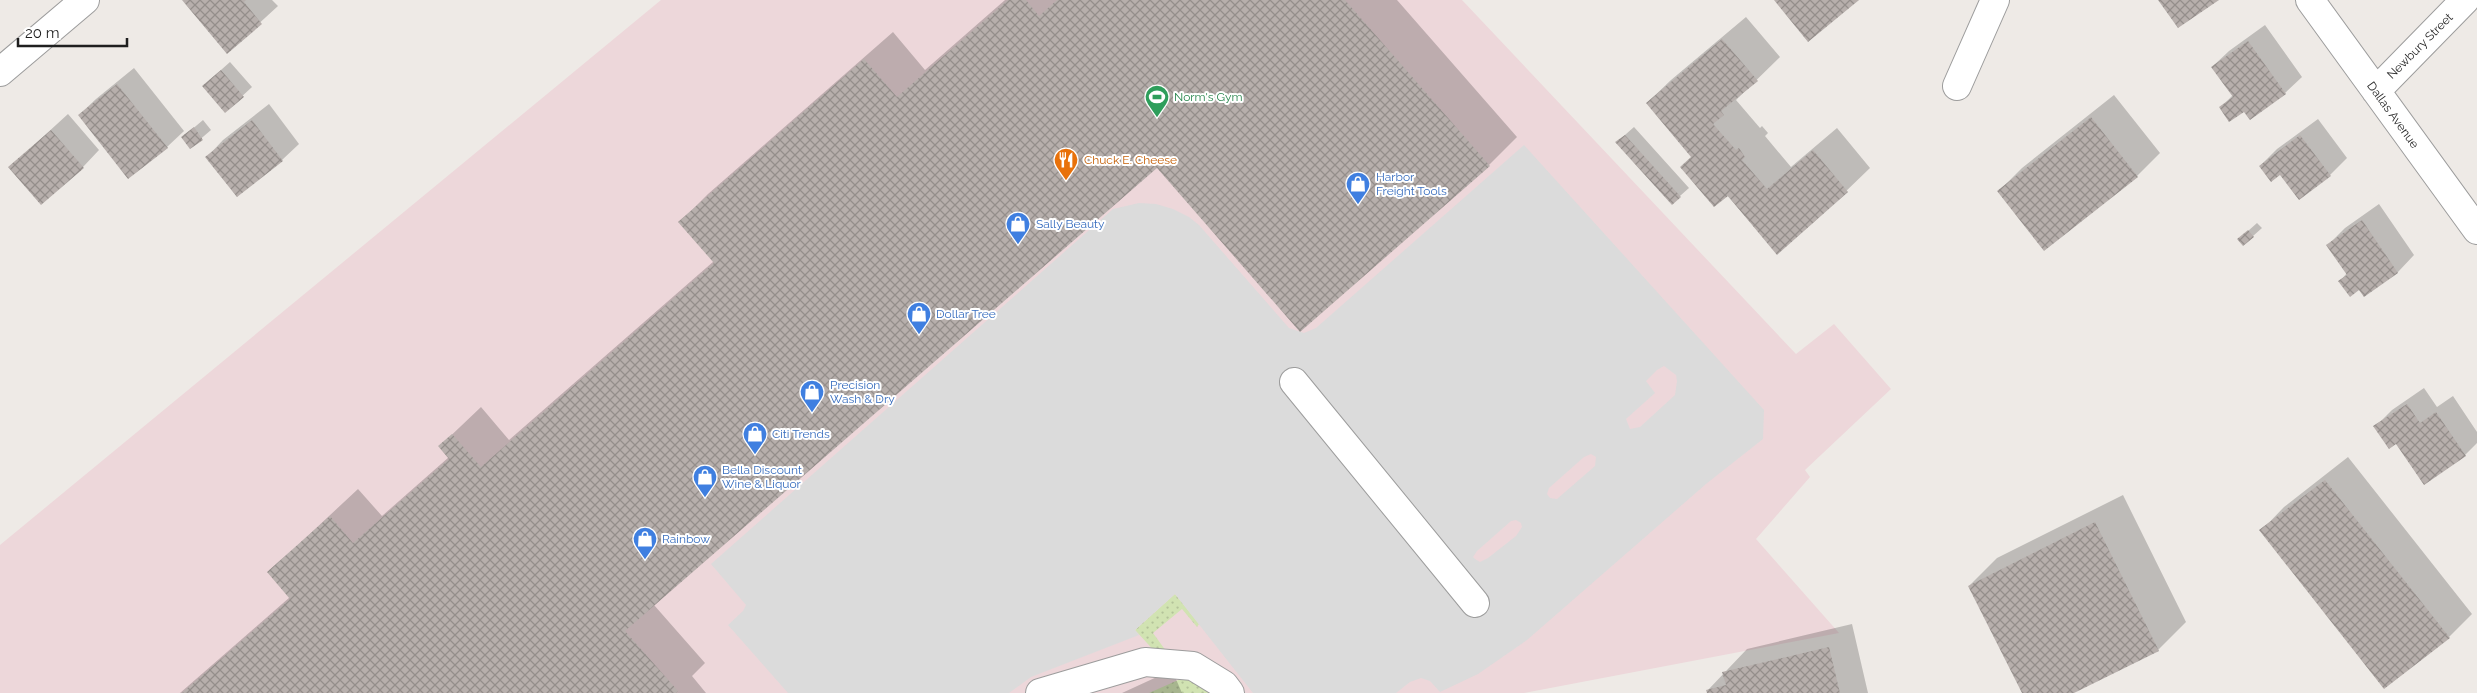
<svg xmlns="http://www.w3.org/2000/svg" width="2477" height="693" viewBox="0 0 2477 693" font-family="Raleway,sans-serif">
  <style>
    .commercial { fill: #edd7da }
    .grass { fill: url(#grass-dots) }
    .parking { fill: #dbdbdb; fill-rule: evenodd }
    .shadow { fill: #0003 }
    .building { fill: url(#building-cross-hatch) }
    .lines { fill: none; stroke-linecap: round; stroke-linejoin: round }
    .minor-casing { stroke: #9c9c9c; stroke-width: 30 }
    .minor { stroke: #fff; stroke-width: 28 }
    .labels { text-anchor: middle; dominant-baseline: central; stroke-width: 4; stroke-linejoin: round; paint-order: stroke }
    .street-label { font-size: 12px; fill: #1f1f1f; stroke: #fff }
    .leisure-label { font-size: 12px; fill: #27864d; stroke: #fff; text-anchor: start }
    .food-label { font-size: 12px; fill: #c56008; stroke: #fff; text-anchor: start }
    .shop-label { font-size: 12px; fill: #366cbe; stroke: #fff; text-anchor: start }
  </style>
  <defs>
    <pattern id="grass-dots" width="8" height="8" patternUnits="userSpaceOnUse" patternTransform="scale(1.25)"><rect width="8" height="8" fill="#d1e3b2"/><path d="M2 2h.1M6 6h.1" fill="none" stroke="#b3c299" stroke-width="1.8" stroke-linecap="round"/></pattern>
    <pattern id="building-cross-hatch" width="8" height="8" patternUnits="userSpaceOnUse" patternTransform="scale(1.25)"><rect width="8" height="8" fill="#b7afac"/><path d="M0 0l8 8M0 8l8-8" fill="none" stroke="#948e8b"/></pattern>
  </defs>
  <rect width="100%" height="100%" fill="#eeeae6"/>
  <path class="commercial" d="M 661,0 L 1462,0 L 1796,354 L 1834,324 L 1891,389 L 1805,470 L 1810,477 L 1756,539 L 1839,633 L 1524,693 L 0,693 L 0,545 Z"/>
  <path class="grass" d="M 1175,594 L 1199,624 L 1197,627 L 1182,609 L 1153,633 L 1166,651 L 1159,656 L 1135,630 Z
    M 1185,677 L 1205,685 L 1211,693 L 1149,693 Z"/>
  <path class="parking" d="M 1524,145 L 1764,410 L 1763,439 L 1706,484 L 1527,640 L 1478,674 L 1440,692 L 1430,681 L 1421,678 L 1410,682 L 1396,693 L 1253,693 L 1175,594 L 1135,630 L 1139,635 L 1031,677 L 1009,693 L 788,693 L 728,625 L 743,611 L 746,605 L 711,564 L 1113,209 L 1139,203 L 1156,204 L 1173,209 L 1189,217 L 1199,225 L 1289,328 L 1304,333 L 1316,328 ZM 1664,366 L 1676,375 L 1677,381 L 1675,395 L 1640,427 L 1630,429 L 1626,419 L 1655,393 L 1646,381 L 1657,370 ZM 1591,454 L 1596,457 L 1595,466 L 1557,499 L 1550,498 L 1547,494 L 1549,488 L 1584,457 ZM 1516,520 L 1521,523 L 1522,527 L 1516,536 L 1488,558 L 1480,562 L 1475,559 L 1473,557 L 1477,551 L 1511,521 Z"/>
  <path class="shadow" d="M 183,0 L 272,0 L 278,6 L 228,52 Z
    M 1005,0 L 1397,0 L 1517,137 L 1489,165 L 1157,166 L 654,605 L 705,663 L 692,676 L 706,693 L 180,693 L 290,597 L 269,572 L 358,489 L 382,516 L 449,457 L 440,446 L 481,407 L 509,440 L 714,261 L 680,222 L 708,194 L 893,32 L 925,70 Z
    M 1746,17 L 1780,57 L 1736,100 L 1760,128 L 1762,126 L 1768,133 L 1765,136 L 1791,167 L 1837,128 L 1870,168 L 1814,222 L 1777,253 L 1647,103 L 1671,80 Z
    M 2265,25 L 2302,77 L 2285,93 L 2244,110 L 2221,107 L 2233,95 L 2212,67 L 2229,51 Z
    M 230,62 L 252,87 L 226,111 L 212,78 Z
    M 134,68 L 184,131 L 167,147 L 79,115 L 96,99 Z
    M 2114,95 L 2160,153 L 2137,176 L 1999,191 L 2022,168 Z
    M 269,104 L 299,144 L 282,160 L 207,157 L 223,140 Z
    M 68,114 L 99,150 L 83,167 L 10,167 Z
    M 2318,119 L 2347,158 L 2330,175 L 2280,174 L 2260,166 L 2277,149 Z
    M 203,120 L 211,130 L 190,148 L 183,137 Z
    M 1634,127 L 1689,188 L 1672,203 L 1617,142 Z
    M 2379,204 L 2414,255 L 2398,272 L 2364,295 L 2359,289 L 2340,281 L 2347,273 L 2328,245 L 2345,228 Z
    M 2257,223 L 2262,228 L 2253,236 L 2239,239 Z
    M 2424,388 L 2437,407 L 2453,396 L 2477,432 L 2477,443 L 2465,455 L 2397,442 L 2375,427 L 2392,410 Z
    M 2348,457 L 2472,614 L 2449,637 L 2261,531 L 2284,507 Z
    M 2123,495 L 2186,622 L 2158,650 L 2071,693 L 2023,693 L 1969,586 L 1997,558 Z
    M 1852,624 L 1868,693 L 1708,693 L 1708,690 L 1747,649 Z
    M 1172,670 L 1182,693 L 1122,693 Z"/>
  <path class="building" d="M 182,0 L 246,0 L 244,2 L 262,24 L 227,54 Z
    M 1008,0 L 1026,0 L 1039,16 L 1057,0 L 1345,0 L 1490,166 L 1300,332 L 1157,168 L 625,631 L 678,691 L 676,693 L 182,693 L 290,599 L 267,572 L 330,516 L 353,543 L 449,459 L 438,446 L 452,434 L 481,467 L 714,263 L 678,222 L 864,59 L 897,97 Z
    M 1774,0 L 1859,0 L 1808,42 Z
    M 2158,0 L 2219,0 L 2178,28 Z
    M 1722,39 L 1758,81 L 1721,111 L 1724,115 L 1713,124 L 1736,150 L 1739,148 L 1745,157 L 1742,160 L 1767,189 L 1813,150 L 1848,192 L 1777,255 L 1728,196 L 1714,207 L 1680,167 L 1691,157 L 1646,103 Z
    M 2248,41 L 2286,94 L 2250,120 L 2244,112 L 2229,122 L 2219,107 L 2233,97 L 2211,67 Z
    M 221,70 L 244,97 L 225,113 L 202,86 Z
    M 117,84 L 168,148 L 128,179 L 78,115 Z
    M 2091,117 L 2138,177 L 2044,251 L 1997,191 Z
    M 252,120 L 283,161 L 237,197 L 205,157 Z
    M 194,127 L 203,140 L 190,149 L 181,137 Z
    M 51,130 L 84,168 L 41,205 L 8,167 Z
    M 1625,135 L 1681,197 L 1672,205 L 1615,142 Z
    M 2300,135 L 2331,176 L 2299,200 L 2280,175 L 2271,182 L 2259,166 Z
    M 2362,220 L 2398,273 L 2364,297 L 2359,290 L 2350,297 L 2338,281 L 2347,275 L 2326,245 Z
    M 2248,230 L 2254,237 L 2243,246 L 2237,239 Z
    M 2407,404 L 2420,423 L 2436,412 L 2466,456 L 2424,485 L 2396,444 L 2389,449 L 2373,426 Z
    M 2325,480 L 2450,638 L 2384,689 L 2259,530 Z
    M 2095,522 L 2159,651 L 2074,693 L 2022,693 L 1968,586 Z
    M 1829,647 L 1840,693 L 1707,693 L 1706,690 L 1726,685 L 1722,672 Z"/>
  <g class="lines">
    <defs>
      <path id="minor" d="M 2310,0 L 2477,230
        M 0,72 L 85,0
        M 1957,86 L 1995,0
        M 2376,91 L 2465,0
        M 1294,382 L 1475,603
        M 1040,693 L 1145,662 L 1193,666 L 1224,685 L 1230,693"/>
    </defs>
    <use href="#minor" class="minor-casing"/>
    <use href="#minor" class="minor"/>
  </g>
  <defs>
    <symbol id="stadium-pin" viewBox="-11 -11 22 30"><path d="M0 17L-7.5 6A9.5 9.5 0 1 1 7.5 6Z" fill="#2e9e5b" stroke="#fff"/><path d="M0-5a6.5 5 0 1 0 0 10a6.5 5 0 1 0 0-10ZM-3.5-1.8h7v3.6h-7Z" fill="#fff"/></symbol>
    <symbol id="restaurant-pin" viewBox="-11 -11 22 30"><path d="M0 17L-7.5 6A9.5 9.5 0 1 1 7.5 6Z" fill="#e8710a" stroke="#fff"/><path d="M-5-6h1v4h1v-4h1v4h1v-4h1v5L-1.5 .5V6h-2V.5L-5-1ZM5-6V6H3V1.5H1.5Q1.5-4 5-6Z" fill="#fff"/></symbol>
    <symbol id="shop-pin" viewBox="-11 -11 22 30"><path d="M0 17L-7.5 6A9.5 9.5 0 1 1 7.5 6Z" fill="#3f7fe0" stroke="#fff"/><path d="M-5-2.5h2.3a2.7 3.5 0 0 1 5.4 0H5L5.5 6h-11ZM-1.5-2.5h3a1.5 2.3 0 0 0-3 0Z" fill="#fff"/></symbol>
  </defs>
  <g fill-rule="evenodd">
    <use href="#stadium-pin" x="1143" y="83" width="28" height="38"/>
    <use href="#restaurant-pin" x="1052" y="146" width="28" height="38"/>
    <use href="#shop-pin" x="1344" y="170" width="28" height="38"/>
    <use href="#shop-pin" x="1004" y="210" width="28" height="38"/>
    <use href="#shop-pin" x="905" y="300" width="28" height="38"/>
    <use href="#shop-pin" x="798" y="378" width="28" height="38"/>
    <use href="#shop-pin" x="741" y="420" width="28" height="38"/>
    <use href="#shop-pin" x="691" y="463" width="28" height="38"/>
    <use href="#shop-pin" x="631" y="525" width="28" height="38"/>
  </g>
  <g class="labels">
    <g class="street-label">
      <text transform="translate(2420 46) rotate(-45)">Newbury Street</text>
      <text transform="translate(2393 115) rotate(54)">Dallas Avenue</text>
    </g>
    <g class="leisure-label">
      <text x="1174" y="97">Norm's Gym</text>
    </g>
    <g class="food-label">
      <text x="1084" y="160">Chuck E. Cheese</text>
    </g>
    <g class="shop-label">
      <text x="1376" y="177">Harbor<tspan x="1376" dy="14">Freight Tools</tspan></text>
      <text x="1036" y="224">Sally Beauty</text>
      <text x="936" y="314">Dollar Tree</text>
      <text x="830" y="385">Precision<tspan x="830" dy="14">Wash &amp; Dry</tspan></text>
      <text x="772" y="434">Citi Trends</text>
      <text x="722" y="470">Bella Discount<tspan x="722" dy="14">Wine &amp; Liquor</tspan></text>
      <text x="662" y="539">Rainbow</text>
    </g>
  </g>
  <path d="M18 38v8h109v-8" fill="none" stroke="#1f1f1f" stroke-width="2.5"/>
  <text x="25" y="38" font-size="15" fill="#1f1f1f" stroke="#ffffff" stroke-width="4" paint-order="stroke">20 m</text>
</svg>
